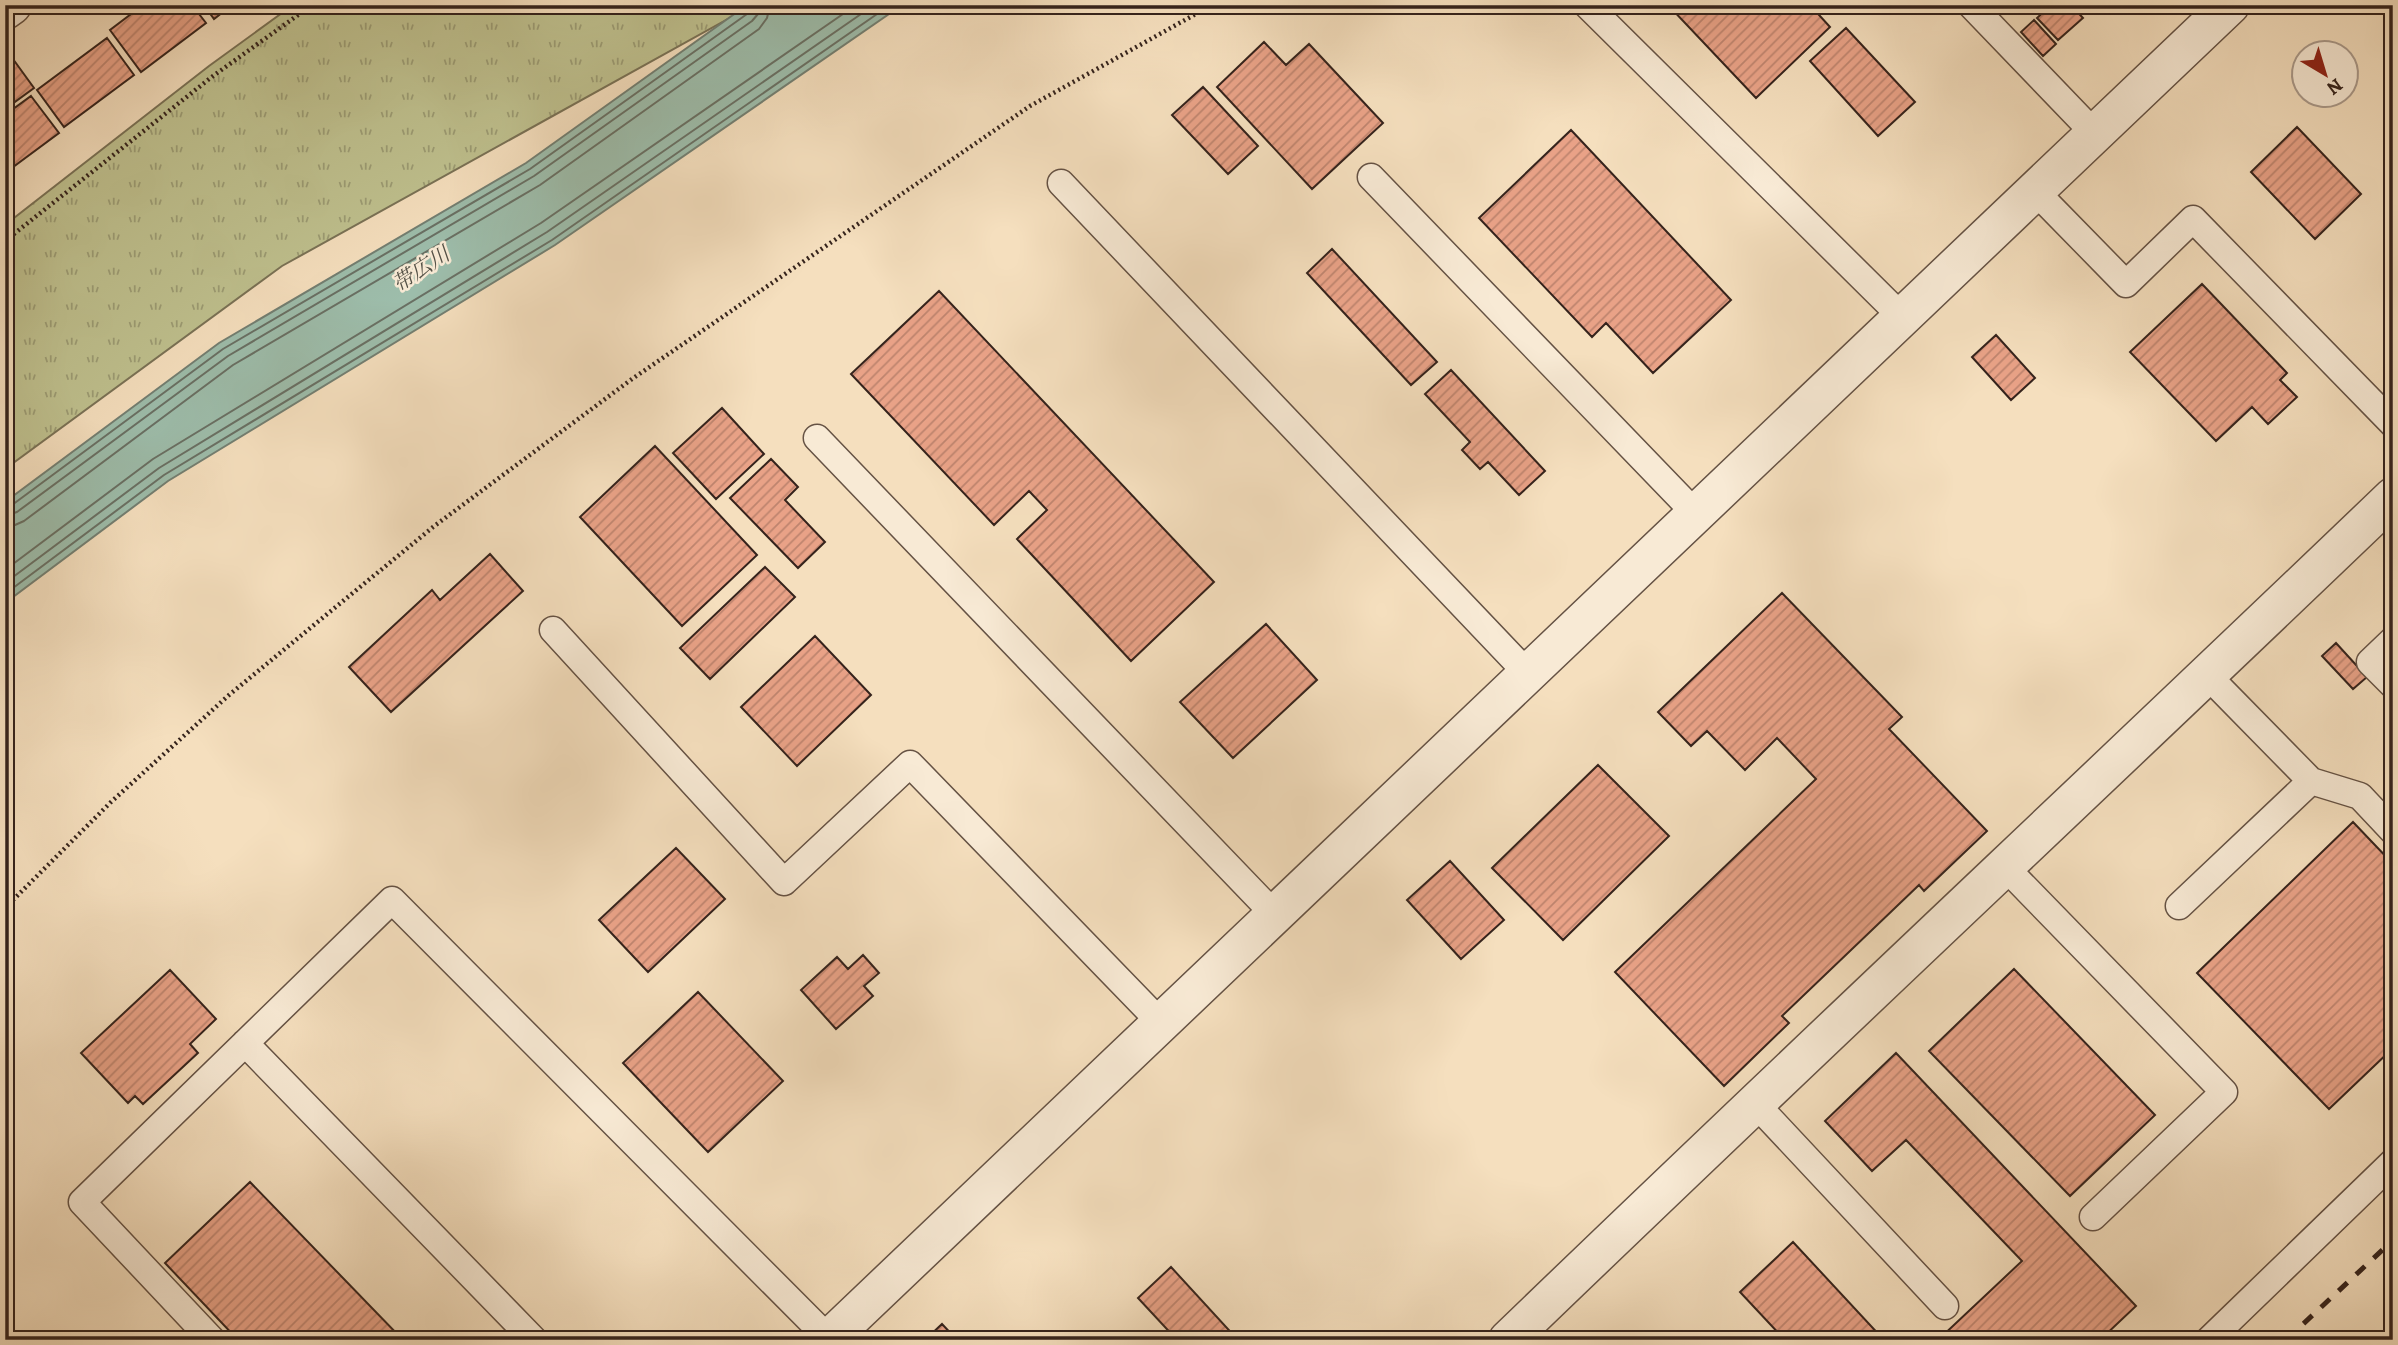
<svg xmlns="http://www.w3.org/2000/svg" width="2398" height="1345" viewBox="0 0 2398 1345" font-family="Alegreya,'Noto Serif JP',serif">
  <style>
    .park { fill: url(#park-tufts); stroke: #7a7256; stroke-width: 2 }
    .water { fill: #9dbdab; stroke: #737f72; stroke-width: 2 }
    .lines { fill: none; stroke-linecap: round; stroke-linejoin: round }
    .shore { stroke: #697064; stroke-width: 2 }
    .building { fill: url(#building-hatch); stroke: #35231c; stroke-width: 2 }
    .service-casing { stroke: #655244; stroke-width: 29 }
    .minor-casing { stroke: #655244; stroke-width: 41 }
    .path { stroke: #35231c; stroke-width: 4.5; stroke-dasharray: 2 3.5; stroke-linecap: butt }
    .service { stroke: #f8ead5; stroke-width: 26 }
    .minor { stroke: #f8ead5; stroke-width: 38 }
    .rail { stroke: #35231c; stroke-width: 5; stroke-dasharray: 12 12; stroke-linecap: butt }
    .labels { text-anchor: middle; dominant-baseline: central; stroke-width: 5; stroke-linejoin: round; paint-order: stroke }
    .water-label { font-size: 21px; font-style: italic; fill: #545147; stroke: #f8ead5 }
  </style>
  <defs>
    <pattern id="park-tufts" width="24" height="20" patternUnits="userSpaceOnUse" patternTransform="scale(1.75)"><rect width="24" height="20" fill="#bfc18f"/><path d="M3 7l-1-3M5 7V3M7 7l1-3M15 17l-1-3M17 17v-4M19 17l1-3" fill="none" stroke="#9c9c74"/></pattern>
    <pattern id="building-hatch" width="6" height="6" patternUnits="userSpaceOnUse" patternTransform="scale(1.75)"><rect width="6" height="6" fill="#e9a287"/><path d="M-1 1l2-2M0 6l6-6M5 7l2-2" fill="none" stroke="#be846e"/></pattern>
  </defs>
  <rect width="100%" height="100%" fill="#f5dfbe"/>
  <filter id="stains"><feTurbulence type="fractalNoise" baseFrequency=".00286" numOctaves="4"/><feColorMatrix values="0 0 0 0 .2 0 0 0 0 .09 0 0 0 0 .02 0 0 0 .5 -.17"/></filter>
  <radialGradient id="worn" r=".72"><stop offset=".6" stop-color="#630" stop-opacity="0"/><stop offset="1" stop-color="#630" stop-opacity=".3"/></radialGradient>
  <path class="park" d="M 293,5 L 753,5 L 282,266 L 5,469 L 5,225 L 209,66 Z"/>
  <path class="water" d="M 747,5 L 902,5 L 555,245 L 168,481 L 5,603 L 5,502 L 219,343 L 526,163 Z"/>
  <g class="lines">
    <path class="shore" d="M 5,507 L 12,505 L 223,349 L 530,169 L 747,14 L 750,5
      M 5,516 L 17,512 L 228,356 L 534,176 L 752,21 L 758,14 L 759,5
      M 5,526 L 15,525 L 24,521 L 233,365 L 540,185 L 759,29 L 767,18 L 770,5
      M 5,570 L 153,459 L 541,223 L 856,5
      M 5,583 L 159,468 L 547,232 L 874,5
      M 5,594 L 164,475 L 552,240 L 890,5"/>
  </g>
  <path class="building" d="M 143,5 L 192,5 L 206,23 L 141,72 L 110,30 Z
    M 204,5 L 232,5 L 214,19 Z
    M 1668,5 L 1810,5 L 1830,27 L 1756,98 Z
    M 2051,5 L 2071,5 L 2083,18 L 2058,40 L 2037,18 Z
    M 2034,20 L 2056,44 L 2043,56 L 2021,32 Z
    M 1846,28 L 1915,102 L 1878,136 L 1810,61 Z
    M 107,38 L 134,75 L 64,127 L 37,90 Z
    M 1264,42 L 1286,65 L 1309,44 L 1383,123 L 1312,189 L 1217,87 Z
    M 5,48 L 34,88 L 12,104 L 5,94 Z
    M 1203,87 L 1258,146 L 1228,174 L 1172,115 Z
    M 31,96 L 59,133 L 5,173 L 5,115 Z
    M 2297,127 L 2361,194 L 2315,239 L 2251,172 Z
    M 1571,130 L 1731,300 L 1653,373 L 1606,323 L 1592,337 L 1479,218 Z
    M 1332,249 L 1437,362 L 1411,385 L 1307,273 Z
    M 2202,284 L 2287,373 L 2280,380 L 2297,397 L 2268,424 L 2252,407 L 2216,441 L 2130,352 Z
    M 939,291 L 1214,582 L 1131,661 L 1017,539 L 1047,510 L 1029,491 L 994,525 L 851,374 Z
    M 1996,335 L 2035,378 L 2011,400 L 1972,357 Z
    M 1451,370 L 1545,471 L 1519,495 L 1488,462 L 1480,469 L 1462,450 L 1470,442 L 1425,394 Z
    M 722,408 L 764,454 L 716,499 L 673,453 Z
    M 655,446 L 757,555 L 682,626 L 580,517 Z
    M 771,459 L 798,487 L 785,500 L 825,542 L 798,568 L 730,498 Z
    M 490,554 L 523,591 L 391,712 L 349,667 L 432,590 L 440,600 Z
    M 765,567 L 795,597 L 710,679 L 680,648 Z
    M 1782,593 L 1902,717 L 1889,729 L 1987,831 L 1924,891 L 1919,885 L 1782,1016 L 1789,1023 L 1724,1086 L 1615,972 L 1816,779 L 1777,738 L 1745,770 L 1707,731 L 1691,746 L 1658,712 Z
    M 1266,624 L 1317,680 L 1233,758 L 1180,702 Z
    M 815,636 L 871,695 L 797,766 L 741,707 Z
    M 2336,643 L 2367,677 L 2353,689 L 2322,656 Z
    M 1598,765 L 1669,836 L 1563,940 L 1492,868 Z
    M 2353,822 L 2393,864 L 2393,1048 L 2329,1109 L 2197,973 Z
    M 676,848 L 725,899 L 648,972 L 599,920 Z
    M 1450,861 L 1504,920 L 1461,959 L 1407,900 Z
    M 863,955 L 879,973 L 864,986 L 873,996 L 836,1029 L 801,990 L 837,957 L 848,969 Z
    M 2014,969 L 2155,1115 L 2070,1196 L 1929,1051 Z
    M 170,970 L 216,1019 L 190,1044 L 198,1053 L 143,1104 L 135,1096 L 128,1103 L 81,1053 Z
    M 698,992 L 783,1081 L 708,1152 L 623,1063 Z
    M 1896,1053 L 2136,1306 L 2100,1340 L 1938,1340 L 2022,1261 L 1906,1140 L 1872,1171 L 1825,1121 Z
    M 250,1182 L 403,1340 L 238,1340 L 165,1263 Z
    M 1793,1242 L 1884,1340 L 1785,1340 L 1740,1292 Z
    M 1171,1267 L 1238,1340 L 1177,1340 L 1138,1298 Z
    M 942,1324 L 957,1340 L 925,1340 Z"/>
  <g class="lines">
    <defs>
      <path id="service" d="M 1587,5 L 1902,317
        M 1971,5 L 2095,134
        M 1371,177 L 1696,514
        M 1061,183 L 1528,674
        M 2035,191 L 2126,284 L 2193,219 L 2393,424
        M 817,438 L 1275,915
        M 553,630 L 784,882 L 910,764 L 1161,1023
        M 2393,640 L 2370,662 L 2393,685
        M 2311,781 L 2360,796 L 2393,831
        M 2005,867 L 2224,1092 L 2093,1217
        M 2179,906 L 2311,781 L 2207,675
        M 245,1043 L 534,1340
        M 1754,1102 L 1945,1306
        M 212,1340 L 82,1202 L 392,900 L 829,1339
        M 2209,1340 L 2393,1162"/>
      <path id="minor" d="M 5,10 L 12,5
        M 828,1340 L 2230,5
        M 1508,1340 C 1801,1057 2099,779 2393,497"/>
    </defs>
    <use href="#service" class="service-casing"/>
    <use href="#minor" class="minor-casing"/>
    <path class="path" d="M 5,241 L 213,76 L 312,5
      M 5,908 L 111,802 L 229,695 L 433,527 L 632,379 L 1030,106 L 1212,5"/>
    <use href="#service" class="service"/>
    <use href="#minor" class="minor"/>
    <path class="rail" d="M 2286,1340 L 2393,1240"/>
  </g>
  <g class="labels">
    <g class="water-label">
      <text transform="translate(421 269) rotate(-33)">帯広川</text>
    </g>
  </g>
  <rect width="2398" height="1345" fill="none" stroke="#f5dfbe" stroke-width="28"/>
  <rect x="7" y="7" width="2384" height="1331" fill="none" stroke="#35231c" stroke-width="3.5"/>
  <rect x="14" y="14" width="2370" height="1317" fill="none" stroke="#35231c" stroke-width="2"/>
  <g transform="translate(2325 74) rotate(142)"><circle r="33" fill="#f8ead5" stroke="#aa9a8b" stroke-width="2"/>
  <path d="M0-5L12 26L0 18L-12 26Z" fill="#8f2418"/>
  <text y="-10" font-size="19" font-weight="bold" text-anchor="middle" fill="#35231c">N</text>
  </g>
  <rect width="100%" height="100%" filter="url(#stains)"/>
  <rect width="100%" height="100%" fill="url(#worn)"/>
</svg>
